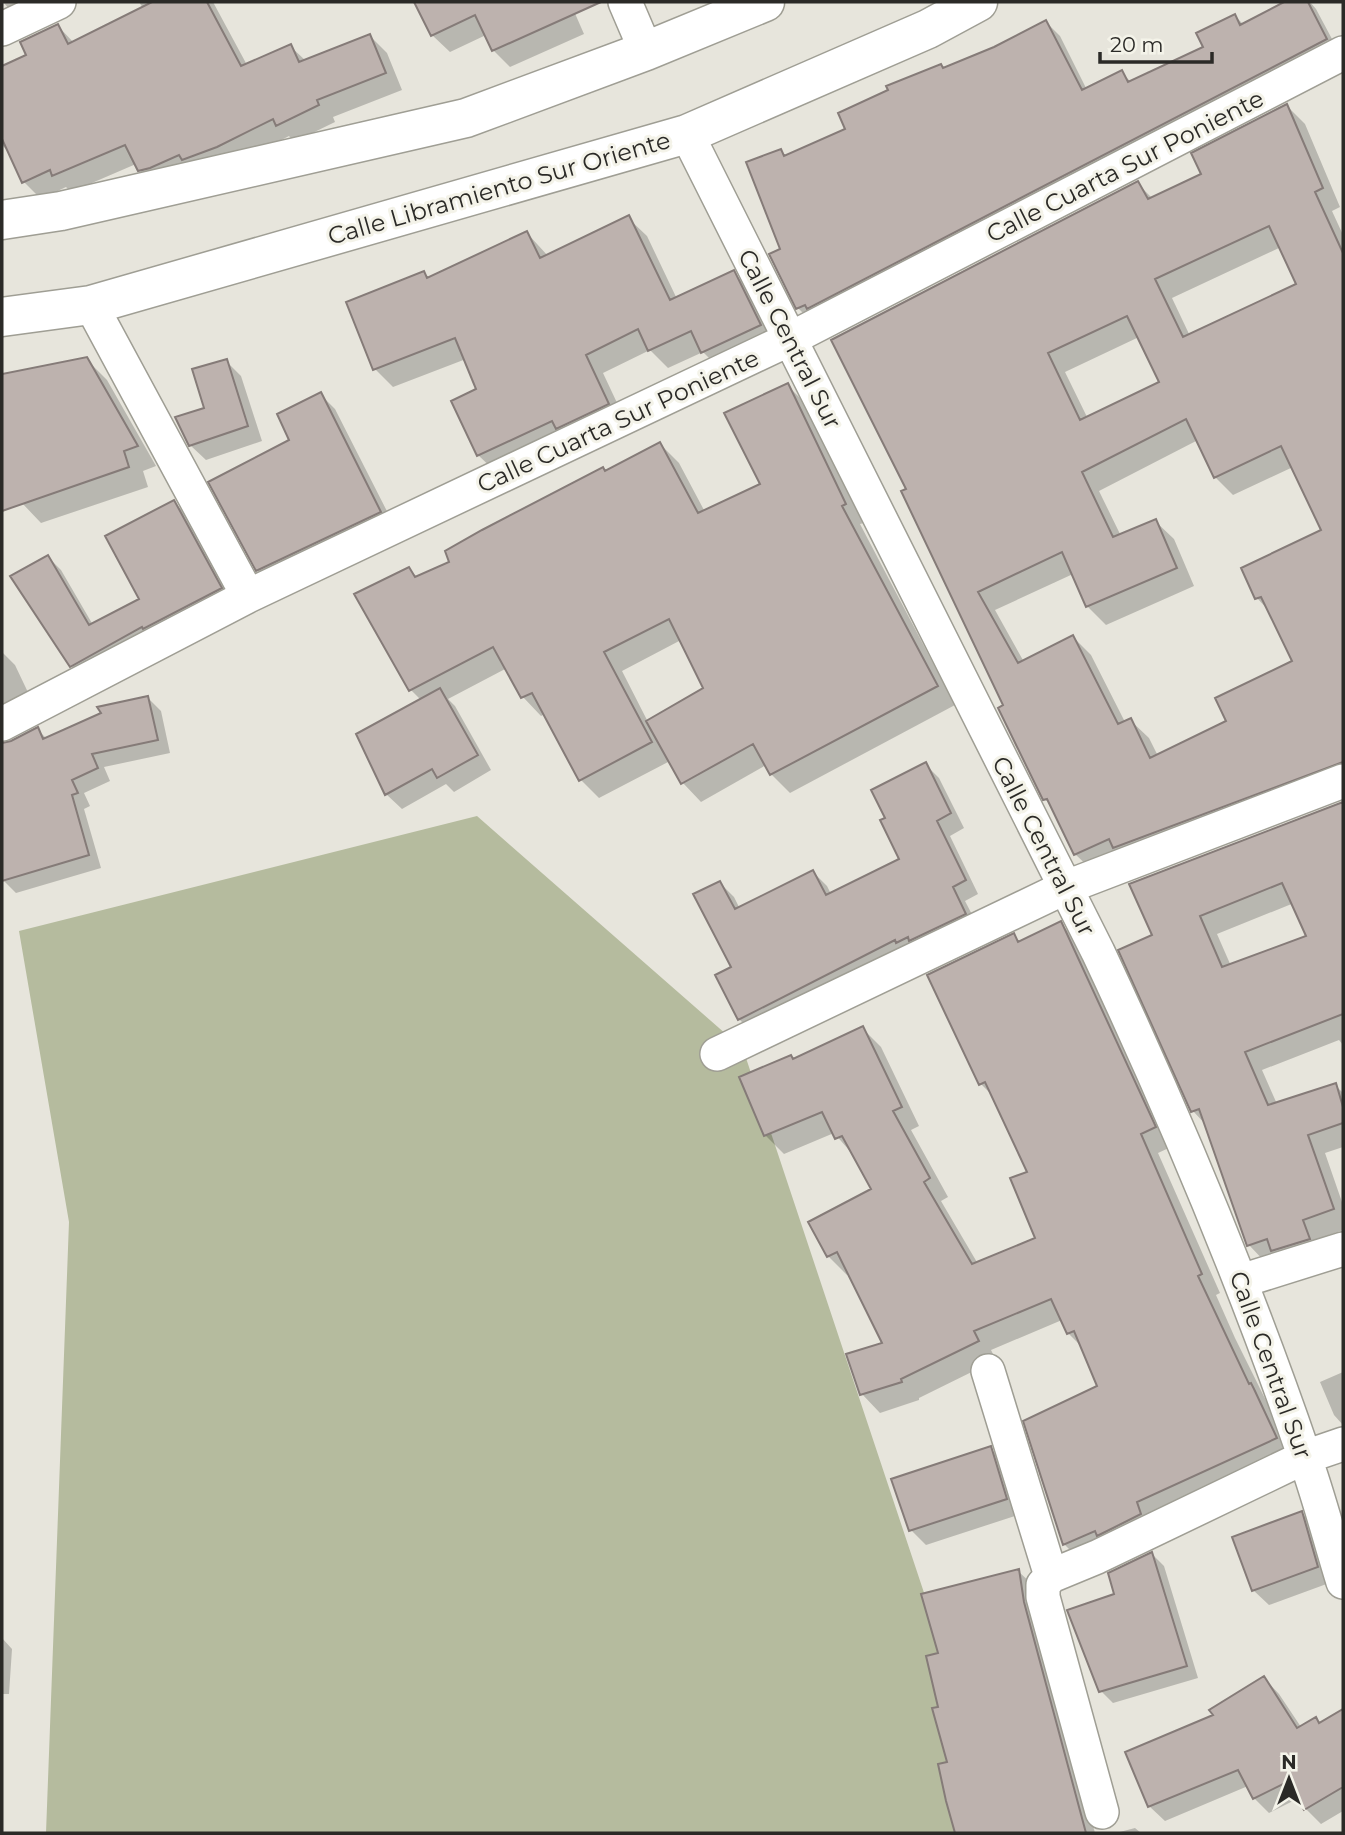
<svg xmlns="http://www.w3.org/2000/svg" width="1345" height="1835" viewBox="0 0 1345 1835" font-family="Montserrat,sans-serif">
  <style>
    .forest { fill: #b5bb9e }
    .shadow { fill: #0003; fill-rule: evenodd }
    .building { fill: #bdb2ae; stroke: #857b78; stroke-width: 2; fill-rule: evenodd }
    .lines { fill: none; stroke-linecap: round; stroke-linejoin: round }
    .street-casing { stroke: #9f9e94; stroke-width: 36 }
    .primary-casing { stroke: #9f9e94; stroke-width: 41 }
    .street { stroke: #fff; stroke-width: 33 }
    .primary { stroke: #fff; stroke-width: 38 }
    .labels { text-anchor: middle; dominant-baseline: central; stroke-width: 6; stroke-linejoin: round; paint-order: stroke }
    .street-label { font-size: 24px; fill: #2b2a27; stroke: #f4f3e9 }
  </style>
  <rect width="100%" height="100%" fill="#e7e5dc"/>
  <path class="forest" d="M 477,816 L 743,1049 L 1004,1833 L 46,1833 L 69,1222 L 19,931 Z"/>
  <path class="shadow" d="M 3,2 L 68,2 L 22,23 Z
    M 139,2 L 213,2 L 247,65 L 290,46 L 306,61 L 370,36 L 387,53 L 402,90 L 333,117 L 335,122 L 294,142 L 289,136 L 235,164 L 156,187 L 139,170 L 136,164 L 71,192 L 66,187 L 41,199 L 24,182 L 11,154 L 2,145 L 2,68 L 29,56 L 58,26 L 74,43 L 143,8 Z
    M 416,2 L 570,2 L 584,34 L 510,67 L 493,50 L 486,35 L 450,52 L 432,35 Z
    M 1288,2 L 1310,2 L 1316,9 L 1340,54 L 812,322 L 798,308 L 781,151 L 787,157 L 848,130 L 944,70 L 995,48 L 1046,22 L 1060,36 L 1087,90 L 1122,73 L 1132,83 L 1205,48 L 1235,16 L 1244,25 Z
    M 1287,106 L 1305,124 L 1340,207 L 1332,211 L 1343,235 L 1343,785 L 1094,872 L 1075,854 L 1054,809 L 1045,799 L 908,490 L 1137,183 L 1153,199 L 1204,175 ZM 1281,247 L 1299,285 L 1190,336 L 1172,298 ZM 1139,337 L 1161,383 L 1088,419 L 1065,372 ZM 1198,440 L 1215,477 L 1233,495 L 1293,467 L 1323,531 L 1257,598 L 1270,612 L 1294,662 L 1228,722 L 1158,756 L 1149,738 L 1130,720 L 1125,722 L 1091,655 L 1073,637 L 1024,662 L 995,610 L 1073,574 L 1087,606 L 1106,625 L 1194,586 L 1174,539 L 1155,521 L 1121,536 L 1099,491 Z
    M 628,218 L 647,236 L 677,299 L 734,273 L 752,291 L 779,344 L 721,370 L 703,352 L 668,368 L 650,350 L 603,373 L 626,422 L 497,473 L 478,455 L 478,390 L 466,359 L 393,387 L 375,369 L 424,273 L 430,279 L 527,233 L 548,256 Z
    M 86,359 L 107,380 L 156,466 L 143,471 L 148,487 L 41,523 L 22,503 L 2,450 L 2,376 Z
    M 226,361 L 241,376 L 262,441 L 206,460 L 190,445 Z
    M 787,385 L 806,404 L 864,523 L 860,524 L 955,705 L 790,793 L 771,774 L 766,765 L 701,802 L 683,783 L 670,761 L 599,798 L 581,780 L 545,714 L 541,716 L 523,697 L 507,668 L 448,699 L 455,706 L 491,770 L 454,792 L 446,784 L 402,809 L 386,794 L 421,700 L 411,690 L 409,569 L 418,578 L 451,563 L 606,472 L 660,444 L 679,463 L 705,512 L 762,485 ZM 681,640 L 705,689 L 648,722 L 622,671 Z
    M 320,394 L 335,409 L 395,527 L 273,585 L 258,570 L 291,441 Z
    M 174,502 L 187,515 L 234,602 L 85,679 L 72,666 L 48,557 L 61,570 L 93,625 L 141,599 Z
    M 2,652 L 15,665 L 34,705 L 2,724 Z
    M 148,698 L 161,711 L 170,753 L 104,767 L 110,781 L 84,793 L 90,806 L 84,809 L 101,868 L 16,893 L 3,880 L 2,876 L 2,745 L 11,743 L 37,729 L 47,739 Z
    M 925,764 L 939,778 L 964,828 L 950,836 L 978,894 L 965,901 L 979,928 L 753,1033 L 739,1019 L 720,883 L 734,897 L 740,909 L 813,872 L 827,886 L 831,894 L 902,860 L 887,818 Z
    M 1343,803 L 1343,1045 L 1339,1040 L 1262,1070 L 1277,1104 L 1335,1085 L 1343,1093 L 1343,1147 L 1325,1153 L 1343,1205 L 1343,1230 L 1320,1238 L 1327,1258 L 1267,1264 L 1249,1245 L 1207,1126 L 1193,1111 L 1154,935 L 1131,885 ZM 1294,903 L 1309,937 L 1231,966 L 1217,934 Z
    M 1060,923 L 1079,942 L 1173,1146 L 1158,1153 L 1220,1293 L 1216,1295 L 1235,1338 L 1294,1457 L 1083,1563 L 1064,1544 L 1100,1387 L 1083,1348 L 1068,1333 L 1062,1320 L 991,1350 L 996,1360 L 919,1398 L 919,1400 L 880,1413 L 862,1394 L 885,1344 L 850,1273 L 847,1275 L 828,1256 L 874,1190 L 856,1158 L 834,1133 L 784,1154 L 765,1135 L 795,1061 L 863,1029 L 881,1047 L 919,1126 L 911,1130 L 948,1197 L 941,1201 L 978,1264 L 1037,1239 L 1029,1173 L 993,1096 L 981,1084 L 1013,935 L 1020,942 Z
    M 1343,1372 L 1343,1425 L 1334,1415 L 1320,1382 Z
    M 990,1448 L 1005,1463 L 1021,1514 L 926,1545 L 911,1530 Z
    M 1302,1513 L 1317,1528 L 1332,1582 L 1269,1605 L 1253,1590 Z
    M 1152,1554 L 1164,1566 L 1198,1678 L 1113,1703 L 1101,1691 L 1116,1595 Z
    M 1018,1571 L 1033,1585 L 1038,1618 L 1095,1833 L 957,1833 L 940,1766 L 949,1763 L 940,1708 L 940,1655 Z
    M 2,1638 L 12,1649 L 9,1694 L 2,1694 Z
    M 1264,1678 L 1279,1694 L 1301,1727 L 1316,1719 L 1321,1724 L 1343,1711 L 1343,1811 L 1321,1824 L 1306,1809 L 1299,1798 L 1269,1813 L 1254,1798 L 1248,1786 L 1165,1821 L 1149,1806 L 1216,1716 Z
    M 1135,1828 L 1141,1833 L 1116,1833 Z"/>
  <path class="building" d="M 152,2 L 207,2 L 241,66 L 291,44 L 299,62 L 370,34 L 386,73 L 317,100 L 319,105 L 276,126 L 273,119 L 217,147 L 182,160 L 179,155 L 150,168 L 138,171 L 125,145 L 52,176 L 50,170 L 22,183 L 2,139 L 2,66 L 26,55 L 20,42 L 58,24 L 68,44 Z
    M 414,2 L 601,2 L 492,51 L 475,15 L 431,36 Z
    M 1284,2 L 1308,2 L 1327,39 L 807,309 L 805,305 L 796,309 L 769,254 L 780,249 L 746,162 L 781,149 L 784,156 L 845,129 L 838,113 L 888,90 L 886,86 L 941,64 L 943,68 L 994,47 L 1046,20 L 1082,90 L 1122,70 L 1128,82 L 1203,47 L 1196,33 L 1235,14 L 1240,25 Z
    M 1287,104 L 1323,188 L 1315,192 L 1343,253 L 1343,762 L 1113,848 L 1109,839 L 1074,855 L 1047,799 L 1043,800 L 998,708 L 1003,705 L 901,491 L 906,489 L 831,340 L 1138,181 L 1148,199 L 1201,174 L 1191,153 ZM 1269,226 L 1296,284 L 1183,337 L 1155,279 ZM 1127,316 L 1159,382 L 1080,420 L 1048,353 ZM 1186,419 L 1214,478 L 1281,446 L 1321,530 L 1241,568 L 1255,599 L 1261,597 L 1292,661 L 1215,698 L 1226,721 L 1150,758 L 1131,718 L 1118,724 L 1073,635 L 1018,663 L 978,592 L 1062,552 L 1086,607 L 1177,568 L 1156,519 L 1113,537 L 1082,472 Z
    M 629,215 L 670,300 L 734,270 L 761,325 L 701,353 L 691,331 L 648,351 L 638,329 L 586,355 L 609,404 L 556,429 L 552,421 L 477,456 L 451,401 L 476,389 L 455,338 L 373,370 L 346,302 L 424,271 L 427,278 L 527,231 L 540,258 Z
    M 87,357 L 138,446 L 124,451 L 129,467 L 2,511 L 2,374 Z
    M 227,359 L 248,426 L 189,446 L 175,417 L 204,408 L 192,369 Z
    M 788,383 L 846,504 L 842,506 L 938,686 L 770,775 L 753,744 L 681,784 L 646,721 L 703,688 L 669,619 L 604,652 L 652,742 L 579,781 L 532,693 L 521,698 L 493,647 L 409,691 L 354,594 L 409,567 L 415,577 L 449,562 L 445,551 L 482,530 L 603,467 L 605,471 L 660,442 L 698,513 L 760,484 L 724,413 Z
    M 321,392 L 381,512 L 256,571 L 208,482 L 289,440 L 277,414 Z
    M 174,500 L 222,588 L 143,629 L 142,627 L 70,667 L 10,576 L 48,555 L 89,625 L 139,599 L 105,536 Z
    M 440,688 L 478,755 L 437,778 L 432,769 L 385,795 L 356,734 Z
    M 148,696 L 158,740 L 92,754 L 98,768 L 72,780 L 78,793 L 72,795 L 89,855 L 2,881 L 2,743 L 11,741 L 38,727 L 43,739 L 101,713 L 97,707 Z
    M 926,762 L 951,813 L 937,821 L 966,880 L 953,887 L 966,914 L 909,941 L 908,937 L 896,943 L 895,940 L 738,1020 L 715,975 L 731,967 L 693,894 L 720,881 L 735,909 L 813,870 L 826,895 L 899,859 L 880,820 L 885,818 L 871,790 Z
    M 1343,802 L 1343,1014 L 1245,1052 L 1268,1105 L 1336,1083 L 1343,1107 L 1343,1123 L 1308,1135 L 1334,1209 L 1303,1220 L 1310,1239 L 1271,1251 L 1267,1239 L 1247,1246 L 1199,1109 L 1191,1112 L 1118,950 L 1152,935 L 1129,884 ZM 1282,883 L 1306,936 L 1222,967 L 1200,916 Z
    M 1061,921 L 1156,1127 L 1141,1134 L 1202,1274 L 1198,1276 L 1249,1384 L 1251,1383 L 1254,1389 L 1277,1438 L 1137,1502 L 1141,1514 L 1097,1536 L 1095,1531 L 1063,1545 L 1023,1421 L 1097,1386 L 1074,1331 L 1067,1334 L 1051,1299 L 974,1331 L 979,1341 L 901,1379 L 902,1382 L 860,1395 L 846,1354 L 882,1343 L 837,1252 L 827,1257 L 808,1222 L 871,1189 L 842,1136 L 835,1139 L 822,1112 L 764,1136 L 739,1077 L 791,1055 L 793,1059 L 863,1026 L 902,1107 L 893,1111 L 930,1178 L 924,1182 L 972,1264 L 1035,1238 L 1010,1178 L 1027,1172 L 985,1082 L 979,1085 L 927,975 L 1014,933 L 1018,942 Z
    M 991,1446 L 1007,1499 L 909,1531 L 891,1479 Z
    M 1302,1511 L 1318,1567 L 1252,1591 L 1232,1537 Z
    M 1152,1552 L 1187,1666 L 1099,1692 L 1067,1610 L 1114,1594 L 1108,1573 Z
    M 1019,1569 L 1024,1602 L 1086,1833 L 955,1833 L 946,1801 L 938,1764 L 947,1762 L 932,1708 L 938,1707 L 926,1656 L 938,1653 L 921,1594 Z
    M 1264,1676 L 1297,1728 L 1316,1717 L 1319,1723 L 1343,1709 L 1343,1787 L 1304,1810 L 1287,1782 L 1253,1799 L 1238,1770 L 1148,1807 L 1125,1752 L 1213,1715 L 1209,1710 Z"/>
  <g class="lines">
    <defs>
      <path id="street" d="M 625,2 L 646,51
        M 2,29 L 59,2
        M 687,134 L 1098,952 C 1175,1116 1245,1283 1304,1455 C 1319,1497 1330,1540 1343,1582
        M 91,305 L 248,596
        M 2,724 L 248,596 L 790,339 L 1343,53
        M 717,1054 L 1064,888 L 1343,781
        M 1241,1281 L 1343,1249
        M 988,1371 L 1051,1576
        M 1102,1812 L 1043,1597 L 1043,1585 L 1051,1576 L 1097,1557 L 1305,1457 L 1343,1444"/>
      <path id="primary" d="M 2,220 L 61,211 L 466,118 L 646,51 L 765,2
        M 2,317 L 91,305 L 687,134 L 928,29 L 978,2"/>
    </defs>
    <use href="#street" class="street-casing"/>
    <use href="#primary" class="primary-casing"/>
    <use href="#street" class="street"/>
    <use href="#primary" class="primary"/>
  </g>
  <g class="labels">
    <g class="street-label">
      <text transform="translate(1125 166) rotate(-27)">Calle Cuarta Sur Poniente</text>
      <text transform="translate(499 188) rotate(-16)">Calle Libramiento Sur Oriente</text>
      <text transform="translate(790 339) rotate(63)">Calle Central Sur</text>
      <text transform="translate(618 421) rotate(-25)">Calle Cuarta Sur Poniente</text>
      <text transform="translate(1044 846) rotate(63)">Calle Central Sur</text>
      <text transform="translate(1271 1365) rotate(70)">Calle Central Sur</text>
    </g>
  </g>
  <rect width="1345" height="1835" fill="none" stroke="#2b2a27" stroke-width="7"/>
  <g transform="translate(1289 1779)" stroke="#f4f3e9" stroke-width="5" paint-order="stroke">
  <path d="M0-5L12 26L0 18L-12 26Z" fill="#2b2a27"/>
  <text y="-10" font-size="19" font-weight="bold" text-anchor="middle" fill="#2b2a27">N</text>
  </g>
  <path d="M1100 52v10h112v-10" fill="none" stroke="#2b2a27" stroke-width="3.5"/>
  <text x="1110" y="52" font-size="21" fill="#2b2a27" stroke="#f4f3e9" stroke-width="5" paint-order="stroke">20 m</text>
</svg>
